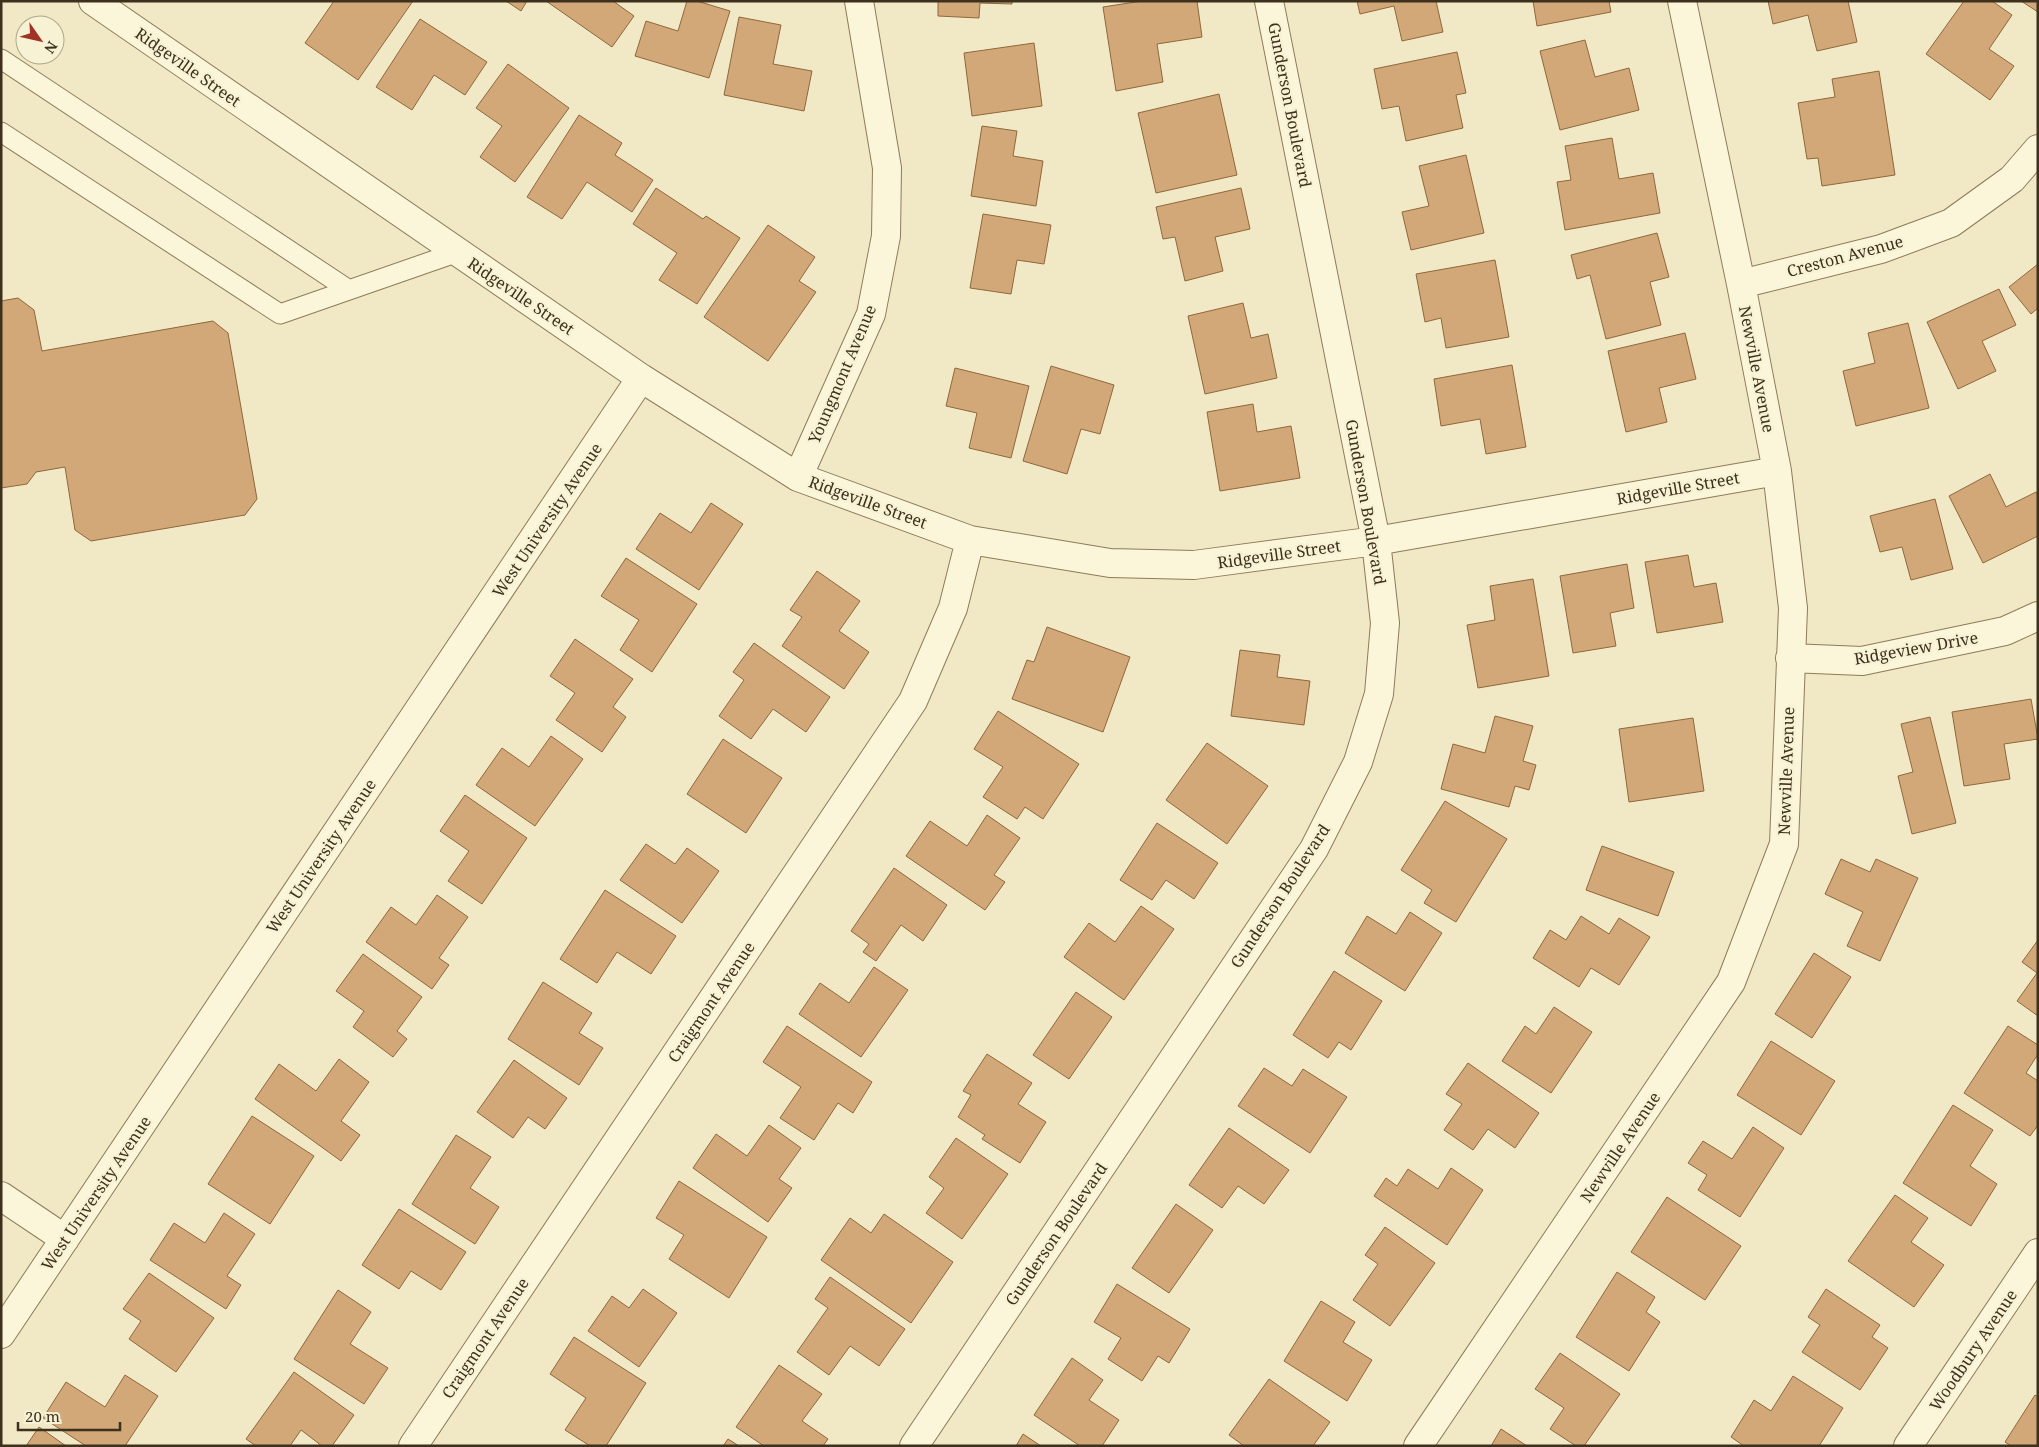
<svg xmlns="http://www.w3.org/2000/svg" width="2039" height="1447" viewBox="0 0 2039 1447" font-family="'Noto Serif',serif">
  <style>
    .building { fill: #d2a878; stroke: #8f673d }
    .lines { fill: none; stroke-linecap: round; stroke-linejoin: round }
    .service-casing { stroke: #8e7b59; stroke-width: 21 }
    .minor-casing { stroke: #8e7b59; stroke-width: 30 }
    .service { stroke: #fbf5d9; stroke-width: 19 }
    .minor { stroke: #fbf5d9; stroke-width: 28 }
    .labels { text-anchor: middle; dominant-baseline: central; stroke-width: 4.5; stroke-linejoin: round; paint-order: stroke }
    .street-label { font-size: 16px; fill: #3d311e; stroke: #f8f2d5 }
  </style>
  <rect width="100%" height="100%" fill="#f1e9c5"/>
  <path class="building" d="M 334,1 L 413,1 L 358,80 L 305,43 Z
    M 506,1 L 527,1 L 521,11 Z
    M 546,1 L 613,1 L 634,16 L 612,47 Z
    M 687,1 L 697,1 L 730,11 L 709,78 L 635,56 L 646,21 L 678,31 Z
    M 938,1 L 1012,1 L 1012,4 L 980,3 L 979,18 L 938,16 Z
    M 1142,1 L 1197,1 L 1202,37 L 1157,44 L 1163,82 L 1116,91 L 1103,7 Z
    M 1357,1 L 1436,1 L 1443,32 L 1402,41 L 1394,6 L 1360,14 Z
    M 1533,1 L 1609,1 L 1611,12 L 1537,26 Z
    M 1768,1 L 1848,1 L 1857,42 L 1817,51 L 1808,15 L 1773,24 Z
    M 1964,1 L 1992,1 L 2012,15 L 1989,49 L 2014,66 L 1990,100 L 1926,54 Z
    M 2021,1 L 2038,1 L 2038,12 Z
    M 739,17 L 781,25 L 773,64 L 812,71 L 804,111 L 724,95 Z
    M 420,19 L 487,62 L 465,95 L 434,75 L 412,110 L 376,87 Z
    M 1585,40 L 1595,77 L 1629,68 L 1639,110 L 1560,130 L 1540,51 Z
    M 1034,43 L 1042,106 L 972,116 L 964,53 Z
    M 1457,52 L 1466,93 L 1456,95 L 1463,128 L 1406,141 L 1399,106 L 1382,109 L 1374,69 Z
    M 508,64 L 569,108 L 515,182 L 480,157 L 502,126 L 476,108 Z
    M 1879,71 L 1895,175 L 1822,186 L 1818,158 L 1807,159 L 1798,103 L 1835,97 L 1832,79 Z
    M 1219,94 L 1237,175 L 1156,193 L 1138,113 Z
    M 579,115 L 622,143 L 615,155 L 653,180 L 632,212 L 587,182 L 562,219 L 527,197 Z
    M 982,126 L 1017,131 L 1013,156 L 1043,161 L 1036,206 L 971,196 Z
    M 1612,138 L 1619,179 L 1653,173 L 1660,213 L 1565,230 L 1557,182 L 1571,180 L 1565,146 Z
    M 1466,155 L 1484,233 L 1411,250 L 1402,212 L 1429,206 L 1419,166 Z
    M 656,188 L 703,219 L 706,216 L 740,238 L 697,304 L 659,280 L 677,253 L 633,224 Z
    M 1241,188 L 1250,229 L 1215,237 L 1223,271 L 1185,281 L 1175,237 L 1163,239 L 1156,207 Z
    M 983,214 L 1051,225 L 1044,264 L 1017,260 L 1011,294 L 970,288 Z
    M 768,225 L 815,257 L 799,281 L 816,292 L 768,361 L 704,317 Z
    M 1657,233 L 1669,277 L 1650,282 L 1661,325 L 1606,339 L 1590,275 L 1577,279 L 1571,255 Z
    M 1495,260 L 1509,337 L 1446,348 L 1441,318 L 1425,322 L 1416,274 Z
    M 2038,264 L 2038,308 L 2031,314 L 2009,287 Z
    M 1999,289 L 2016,325 L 1982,341 L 1996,371 L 1958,389 L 1927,322 Z
    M 18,298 L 34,310 L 42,351 L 213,321 L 228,333 L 257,499 L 245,515 L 91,541 L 75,530 L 65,467 L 36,472 L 27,484 L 1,488 L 1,301 Z
    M 1243,303 L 1251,338 L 1268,334 L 1277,378 L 1205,394 L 1188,316 Z
    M 1908,323 L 1929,408 L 1856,426 L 1843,371 L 1875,363 L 1868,333 Z
    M 1685,333 L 1696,379 L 1659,388 L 1667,422 L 1626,432 L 1608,351 Z
    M 1512,365 L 1526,447 L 1486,454 L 1480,419 L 1441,426 L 1434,379 Z
    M 1051,366 L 1114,385 L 1100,434 L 1081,429 L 1067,474 L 1023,461 Z
    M 955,368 L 1029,386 L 1011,458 L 969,448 L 977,413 L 946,406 Z
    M 1253,404 L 1257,432 L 1291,426 L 1300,478 L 1220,491 L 1207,412 Z
    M 1990,474 L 2006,507 L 2036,492 L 2038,496 L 2038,536 L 1983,563 L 1949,496 Z
    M 1935,499 L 1953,569 L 1911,580 L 1902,547 L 1880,552 L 1870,516 Z
    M 711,503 L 743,524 L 699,590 L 636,549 L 660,513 L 691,533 Z
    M 1688,555 L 1694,587 L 1716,583 L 1723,622 L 1657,633 L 1645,562 Z
    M 626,558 L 697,604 L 652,672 L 620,650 L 639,620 L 601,596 Z
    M 1627,564 L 1634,608 L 1610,613 L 1616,646 L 1573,653 L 1560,576 Z
    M 817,571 L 860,601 L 839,631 L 869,652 L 844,689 L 782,646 L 802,617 L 790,610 Z
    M 1533,579 L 1549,676 L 1478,688 L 1467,625 L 1495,620 L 1490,586 Z
    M 1047,627 L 1130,657 L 1103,732 L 1012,699 L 1027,660 L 1034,662 Z
    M 575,639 L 633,679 L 613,707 L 626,717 L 602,752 L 556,720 L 575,693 L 550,676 Z
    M 754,643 L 830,697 L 806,732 L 773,709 L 751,739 L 719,716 L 744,680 L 733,672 Z
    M 1240,650 L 1280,655 L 1277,677 L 1310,681 L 1304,725 L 1231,716 Z
    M 2031,699 L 2038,739 L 2004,744 L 2010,779 L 1964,786 L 1952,712 Z
    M 998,711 L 1079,764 L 1043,819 L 1025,807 L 1017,819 L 983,797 L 1003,767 L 974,749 Z
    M 1495,716 L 1533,726 L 1523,761 L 1536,765 L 1529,790 L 1515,786 L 1509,807 L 1441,789 L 1453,744 L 1485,753 Z
    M 1930,717 L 1956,823 L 1912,834 L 1898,776 L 1913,772 L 1901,724 Z
    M 1693,718 L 1704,791 L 1629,802 L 1619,729 Z
    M 551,736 L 583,759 L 535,826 L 476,785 L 502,748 L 529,767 Z
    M 723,739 L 782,778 L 746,833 L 687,794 Z
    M 1207,743 L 1268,786 L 1227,844 L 1166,800 Z
    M 465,795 L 527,838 L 482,904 L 448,881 L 469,851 L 440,831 Z
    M 1445,801 L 1507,839 L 1456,922 L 1424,903 L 1432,890 L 1401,870 Z
    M 987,815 L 1020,838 L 994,875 L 1005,882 L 985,910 L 906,856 L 930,821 L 967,846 Z
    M 1157,823 L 1218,863 L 1194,899 L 1166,880 L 1152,900 L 1120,880 Z
    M 646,844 L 675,864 L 687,848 L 719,871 L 682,923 L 620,880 Z
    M 1602,846 L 1674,872 L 1658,916 L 1586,890 Z
    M 1841,859 L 1870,872 L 1876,859 L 1918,878 L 1880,961 L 1847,946 L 1863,912 L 1825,894 Z
    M 894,868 L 947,905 L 923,941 L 901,925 L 876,961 L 863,952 L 869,944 L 851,931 Z
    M 605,890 L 676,936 L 651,974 L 617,952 L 597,983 L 560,959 Z
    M 437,895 L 468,917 L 439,958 L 449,965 L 432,989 L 366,942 L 391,907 L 416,925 Z
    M 1141,906 L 1174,929 L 1124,1000 L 1064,957 L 1089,923 L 1115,942 Z
    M 1410,912 L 1442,933 L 1405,991 L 1345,953 L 1367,916 L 1396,934 Z
    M 1581,916 L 1609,934 L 1619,918 L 1650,937 L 1619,985 L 1591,968 L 1579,987 L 1533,958 L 1550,930 L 1566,940 Z
    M 2038,940 L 2038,1016 L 2017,1001 L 2037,973 L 2022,962 Z
    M 1814,953 L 1851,977 L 1812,1038 L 1775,1014 Z
    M 363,954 L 422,997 L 397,1031 L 407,1039 L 393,1057 L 353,1027 L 364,1011 L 336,991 Z
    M 874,967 L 908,990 L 861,1057 L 799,1014 L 820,983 L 849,1003 Z
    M 1334,971 L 1382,1001 L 1351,1050 L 1339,1042 L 1328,1058 L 1293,1035 Z
    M 543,982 L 592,1013 L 579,1033 L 603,1048 L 579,1085 L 508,1039 Z
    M 1076,992 L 1112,1017 L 1069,1079 L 1033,1055 Z
    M 1554,1007 L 1592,1032 L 1551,1093 L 1502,1061 L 1525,1026 L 1536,1034 Z
    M 787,1026 L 872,1082 L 853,1113 L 838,1103 L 814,1140 L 780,1118 L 801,1087 L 763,1062 Z
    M 2008,1026 L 2038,1045 L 2038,1054 L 2026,1073 L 2038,1081 L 2038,1125 L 2030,1136 L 1964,1093 Z
    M 1771,1041 L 1835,1081 L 1801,1135 L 1737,1095 Z
    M 987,1054 L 1032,1083 L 1018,1104 L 1046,1122 L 1020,1163 L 982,1139 L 985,1135 L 958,1117 L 971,1095 L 963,1091 Z
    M 339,1059 L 369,1082 L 341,1121 L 360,1135 L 341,1161 L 255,1099 L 279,1064 L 316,1091 Z
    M 514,1060 L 567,1098 L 545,1129 L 528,1117 L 513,1138 L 477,1112 Z
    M 1468,1063 L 1539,1113 L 1515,1148 L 1488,1129 L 1473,1150 L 1444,1130 L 1462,1104 L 1446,1094 Z
    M 1264,1068 L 1292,1086 L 1303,1069 L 1347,1097 L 1310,1153 L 1238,1106 Z
    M 1953,1105 L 1993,1130 L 1970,1166 L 1997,1184 L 1971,1226 L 1903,1183 Z
    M 252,1116 L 314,1156 L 270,1224 L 208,1184 Z
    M 769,1125 L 801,1148 L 779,1179 L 792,1188 L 768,1222 L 693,1168 L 716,1134 L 747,1156 Z
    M 1753,1127 L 1784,1148 L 1740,1217 L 1698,1190 L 1707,1175 L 1688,1163 L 1703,1141 L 1732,1159 Z
    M 1229,1128 L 1289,1170 L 1264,1204 L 1238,1186 L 1222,1208 L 1189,1185 Z
    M 456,1135 L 491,1157 L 470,1188 L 499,1207 L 475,1244 L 412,1204 Z
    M 956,1138 L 1008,1174 L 962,1239 L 926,1213 L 944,1188 L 929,1177 Z
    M 1451,1168 L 1483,1190 L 1447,1245 L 1374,1196 L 1386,1178 L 1397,1186 L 1408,1169 L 1438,1189 Z
    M 679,1181 L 767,1237 L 729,1298 L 669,1259 L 684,1235 L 656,1218 Z
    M 1895,1195 L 1928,1218 L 1911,1242 L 1944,1265 L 1914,1307 L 1848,1261 Z
    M 1667,1197 L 1741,1246 L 1705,1300 L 1631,1252 Z
    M 1176,1204 L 1213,1230 L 1169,1293 L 1132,1268 Z
    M 399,1209 L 466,1252 L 441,1290 L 411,1271 L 399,1289 L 362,1265 Z
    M 224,1213 L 255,1234 L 227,1276 L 241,1285 L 226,1309 L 150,1260 L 174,1223 L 205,1243 Z
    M 884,1214 L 953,1262 L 911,1323 L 821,1260 L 850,1218 L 871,1233 Z
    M 1385,1227 L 1435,1263 L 1390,1326 L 1353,1300 L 1378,1264 L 1365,1255 Z
    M 1617,1272 L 1655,1297 L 1646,1312 L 1660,1322 L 1629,1371 L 1576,1337 Z
    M 149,1273 L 214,1318 L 176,1372 L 129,1339 L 141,1321 L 123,1309 Z
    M 830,1277 L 905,1329 L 879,1366 L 850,1346 L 829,1375 L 797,1352 L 828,1308 L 815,1299 Z
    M 1117,1284 L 1190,1329 L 1169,1363 L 1158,1356 L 1142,1381 L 1108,1359 L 1121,1338 L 1094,1322 Z
    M 643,1289 L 677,1313 L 639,1367 L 588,1331 L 612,1296 L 629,1308 Z
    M 1826,1289 L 1880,1325 L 1872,1337 L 1888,1348 L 1860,1390 L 1802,1352 L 1820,1325 L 1808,1317 Z
    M 338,1290 L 371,1312 L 350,1344 L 388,1368 L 364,1404 L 294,1359 Z
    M 1321,1301 L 1355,1322 L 1343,1342 L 1372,1360 L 1347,1401 L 1284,1361 Z
    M 574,1337 L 646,1383 L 606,1446 L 590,1446 L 565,1430 L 586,1398 L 550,1374 Z
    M 1560,1353 L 1620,1394 L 1584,1446 L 1576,1446 L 1550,1429 L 1564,1408 L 1535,1389 Z
    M 1072,1358 L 1103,1380 L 1089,1400 L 1119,1420 L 1102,1446 L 1080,1446 L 1034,1415 Z
    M 779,1365 L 822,1394 L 802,1421 L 828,1439 L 823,1446 L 764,1446 L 736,1427 Z
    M 294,1372 L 354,1415 L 332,1446 L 322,1446 L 301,1430 L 290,1446 L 256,1446 L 246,1439 Z
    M 125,1375 L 158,1396 L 125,1446 L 86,1446 L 43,1418 L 66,1382 L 105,1407 Z
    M 1793,1376 L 1843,1408 L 1819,1446 L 1744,1446 L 1731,1437 L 1754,1400 L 1771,1411 Z
    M 1269,1379 L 1330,1422 L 1313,1446 L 1244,1446 L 1229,1435 Z
    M 2035,1395 L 2038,1397 L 2038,1446 L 2011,1446 L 2005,1442 Z
    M 39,1427 L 66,1446 L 26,1446 Z
    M 1501,1429 L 1527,1446 L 1491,1446 Z
    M 1023,1434 L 1041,1446 L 1016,1446 Z
    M 728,1439 L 739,1446 L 723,1446 Z"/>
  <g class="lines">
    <defs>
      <path id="service" d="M 1,59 L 349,290
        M 1,132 L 280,314 L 458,252"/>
      <path id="minor" d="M 93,1 L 641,378 L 798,477 L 970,540 L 1110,563 L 1194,565 L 1376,541 L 1777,471
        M 1741,284 L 1881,249 L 1951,223 L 2012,179 L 2038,149
        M 798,477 L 871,314 L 886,236 L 887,168 L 859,1
        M 1790,658 L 1862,661 L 2005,631 L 2038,616
        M 1,1196 L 65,1239
        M 1,1334 L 641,378
        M 413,1446 L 913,701 L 953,608 L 970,540
        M 914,1446 L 1314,849 L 1358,762 L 1379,694 L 1385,623 L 1376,541 L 1269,1
        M 1418,1446 L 1731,982 L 1784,844 L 1793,608 L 1777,471 L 1741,284 L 1682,1
        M 1908,1446 L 2038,1253"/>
    </defs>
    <use href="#service" class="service-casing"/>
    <use href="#minor" class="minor-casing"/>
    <use href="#service" class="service"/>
    <use href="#minor" class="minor"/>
  </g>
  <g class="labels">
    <g class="street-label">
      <text transform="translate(188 67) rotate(35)">Ridgeville Street</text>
      <text transform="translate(1290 105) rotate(79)">Gunderson Boulevard</text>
      <text transform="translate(1845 256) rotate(-15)">Creston Avenue</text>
      <text transform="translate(521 296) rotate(34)">Ridgeville Street</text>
      <text transform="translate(1757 369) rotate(79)">Newville Avenue</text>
      <text transform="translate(842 374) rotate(-67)">Youngmont Avenue</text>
      <text transform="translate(1678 488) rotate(-10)">Ridgeville Street</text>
      <text transform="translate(868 502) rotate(20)">Ridgeville Street</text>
      <text transform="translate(1366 502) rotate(80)">Gunderson Boulevard</text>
      <text transform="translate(547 520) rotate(-56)">West University Avenue</text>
      <text transform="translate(1279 554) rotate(-8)">Ridgeville Street</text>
      <text transform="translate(1916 648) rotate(-10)">Ridgeview Drive</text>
      <text transform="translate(1786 771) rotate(-88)">Newville Avenue</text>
      <text transform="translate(321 856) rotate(-56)">West University Avenue</text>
      <text transform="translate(1280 896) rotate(-57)">Gunderson Boulevard</text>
      <text transform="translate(711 1002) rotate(-56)">Craigmont Avenue</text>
      <text transform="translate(1620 1147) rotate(-56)">Newville Avenue</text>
      <text transform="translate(96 1193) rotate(-56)">West University Avenue</text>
      <text transform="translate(1056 1234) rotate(-56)">Gunderson Boulevard</text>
      <text transform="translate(485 1338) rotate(-56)">Craigmont Avenue</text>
      <text transform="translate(1973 1350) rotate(-56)">Woodbury Avenue</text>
    </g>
  </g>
  <rect width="2039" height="1447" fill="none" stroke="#3d311e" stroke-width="5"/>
  <g transform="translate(40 40) rotate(124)"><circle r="24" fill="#f8f2d5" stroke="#ada58c"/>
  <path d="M0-4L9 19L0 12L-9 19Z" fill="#a23224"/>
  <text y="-8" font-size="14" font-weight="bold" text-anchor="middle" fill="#3d311e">N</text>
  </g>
  <path d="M18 1422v8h102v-8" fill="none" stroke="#3d311e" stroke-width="2.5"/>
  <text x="25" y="1422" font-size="15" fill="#3d311e" stroke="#f8f2d5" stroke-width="4" paint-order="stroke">20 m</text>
</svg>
